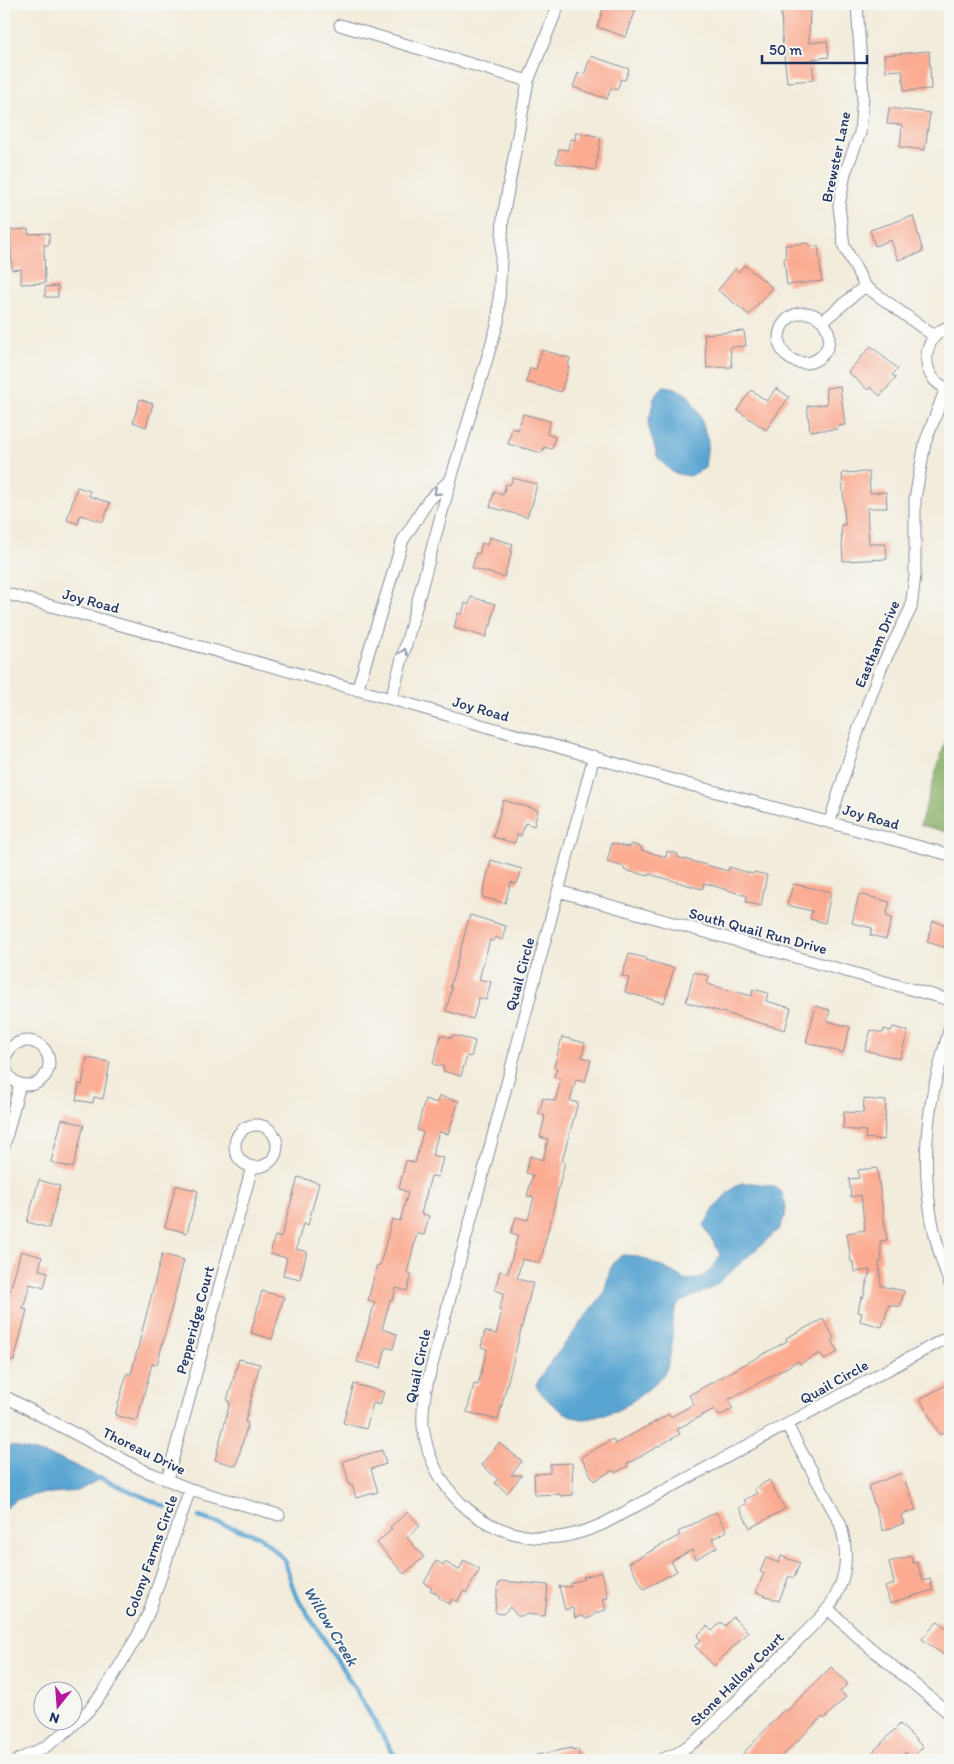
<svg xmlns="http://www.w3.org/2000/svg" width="954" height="1764" viewBox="0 0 954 1764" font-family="Itim,sans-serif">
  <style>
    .forest { fill: #85ac62; stroke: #506e60 }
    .water { fill: #59a5d2; stroke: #3a6a98 }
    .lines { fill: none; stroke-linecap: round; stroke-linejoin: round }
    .stream { stroke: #59a5d2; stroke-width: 4.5 }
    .building { fill: #fbab91 }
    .minor-casing { stroke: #868e9c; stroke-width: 13 }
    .minor { stroke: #fff; stroke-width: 11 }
    .oneway { stroke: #8d97ae }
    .labels { text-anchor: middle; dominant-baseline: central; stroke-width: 4; stroke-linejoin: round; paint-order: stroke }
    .street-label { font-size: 15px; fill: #1b2f5e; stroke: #f6f6f2 }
    .water-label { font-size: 16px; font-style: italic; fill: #315887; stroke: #f6f6f2 }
  </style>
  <rect width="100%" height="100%" fill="#f6f6f2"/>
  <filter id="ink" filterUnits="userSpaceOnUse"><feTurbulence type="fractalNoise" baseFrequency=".02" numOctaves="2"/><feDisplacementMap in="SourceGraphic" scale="10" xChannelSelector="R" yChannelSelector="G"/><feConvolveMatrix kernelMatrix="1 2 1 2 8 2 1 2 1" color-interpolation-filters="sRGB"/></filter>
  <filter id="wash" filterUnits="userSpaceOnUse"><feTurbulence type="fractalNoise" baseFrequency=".0096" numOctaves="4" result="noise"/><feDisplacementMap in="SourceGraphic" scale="20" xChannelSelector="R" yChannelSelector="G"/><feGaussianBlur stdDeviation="1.12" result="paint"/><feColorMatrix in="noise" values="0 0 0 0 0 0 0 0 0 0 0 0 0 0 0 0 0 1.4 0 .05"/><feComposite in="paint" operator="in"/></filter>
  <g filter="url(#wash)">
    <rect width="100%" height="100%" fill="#f2ecdb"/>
    <path class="forest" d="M 950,725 L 950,833 L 920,825 Z"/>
    <path class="water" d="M 664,386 L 675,388 L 688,395 L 701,418 L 708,442 L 705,468 L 690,476 L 673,473 L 658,458 L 648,425 L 654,398 Z
      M 741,1183 L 753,1183 L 773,1186 L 782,1193 L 786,1206 L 785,1216 L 779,1229 L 718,1283 L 710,1289 L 680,1302 C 669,1313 674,1328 672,1342 C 671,1352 669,1366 663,1375 C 655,1385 630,1404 618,1410 C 611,1413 591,1419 584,1419 C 568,1419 543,1399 536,1385 L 544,1371 L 604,1293 L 610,1270 L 615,1261 L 622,1255 C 640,1255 654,1263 670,1271 C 675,1273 680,1277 684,1279 C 700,1283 716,1269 720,1254 L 704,1226 C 713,1209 724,1193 741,1183 Z
      M 12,1446 L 61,1459 L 101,1478 L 78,1491 L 38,1494 L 15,1500 L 4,1510 L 4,1447 Z"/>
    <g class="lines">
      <path class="stream" d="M 96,1478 L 101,1478 L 166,1507
        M 199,1517 L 259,1536 L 284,1559 L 295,1594 L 354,1687 L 397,1760"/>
    </g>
    <g id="blocks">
      <path class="building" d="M 605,4 L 631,4 L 637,6 L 626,37 L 597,27 Z
        M 781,4 L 810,4 L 809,43 L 827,41 L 829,57 L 812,59 L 814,80 L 787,82 L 782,37 Z
        M 929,51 L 931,89 L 904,91 L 902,70 L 886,71 L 884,55 Z
        M 591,56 L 629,69 L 625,80 L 621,79 L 617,90 L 611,88 L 607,99 L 573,87 L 578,73 L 584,75 Z
        M 889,108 L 930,113 L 925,150 L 900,147 L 902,125 L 887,124 Z
        M 576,132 L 601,137 L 595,170 L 556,163 L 559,149 L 568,150 L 570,139 L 575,140 Z
        M 913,216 L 923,252 L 898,260 L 891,240 L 875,246 L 870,230 Z
        M 28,229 L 28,234 L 49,233 L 49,245 L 44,245 L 45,283 L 21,284 L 21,269 L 12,270 L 10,230 Z
        M 809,243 L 809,247 L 818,246 L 822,281 L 787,285 L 784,259 L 786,258 L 785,245 Z
        M 744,265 L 772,287 L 749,315 L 718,290 L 735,269 L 738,272 Z
        M 58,286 L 58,297 L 45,297 L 45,287 Z
        M 744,331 L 746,346 L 730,347 L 732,367 L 707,368 L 704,334 Z
        M 871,346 L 898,369 L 892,375 L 896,378 L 880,396 L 870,387 L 868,390 L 848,372 Z
        M 542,350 L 570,358 L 568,366 L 569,366 L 561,392 L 526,382 L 530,368 L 536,369 Z
        M 840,386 L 845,425 L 837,426 L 838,429 L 810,431 L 807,406 L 827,404 L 826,388 Z
        M 776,388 L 789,397 L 766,430 L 737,410 L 751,390 L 767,401 Z
        M 140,399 L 153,404 L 146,427 L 133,422 Z
        M 523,414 L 550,421 L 547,434 L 555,437 L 552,449 L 544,447 L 542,453 L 508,444 L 512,428 L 518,430 Z
        M 869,472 L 870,493 L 886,492 L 887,508 L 867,508 L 869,544 L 886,544 L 887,559 L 843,561 L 841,525 L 845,525 L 842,473 Z
        M 513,478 L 537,484 L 532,506 L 531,506 L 527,517 L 490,507 L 494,492 L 503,495 L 506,484 L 510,485 Z
        M 77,487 L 90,491 L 89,496 L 110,503 L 103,522 L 80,515 L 78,524 L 67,520 Z
        M 489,537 L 513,544 L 511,551 L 512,551 L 504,577 L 472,568 L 476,553 L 479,554 L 482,543 L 487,545 Z
        M 471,597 L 495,604 L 491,626 L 489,625 L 486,637 L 454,628 L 458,613 L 462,614 L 465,603 L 469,605 Z
        M 503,800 L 538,810 L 534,826 L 525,823 L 521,836 L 517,834 L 515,843 L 493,837 Z
        M 612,843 L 630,847 L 631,844 L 642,847 L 641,850 L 666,857 L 667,851 L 678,854 L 677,857 L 728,871 L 729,867 L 753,874 L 754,872 L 767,875 L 761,906 L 746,902 L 747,896 L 704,883 L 702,889 L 649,874 L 649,876 L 624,870 L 625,867 L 607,862 Z
        M 491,860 L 522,869 L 517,884 L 511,882 L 505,903 L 482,897 Z
        M 793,884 L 831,892 L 825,923 L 810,919 L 812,911 L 787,905 Z
        M 859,894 L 890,902 L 886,916 L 892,918 L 886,939 L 870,935 L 872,928 L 852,923 Z
        M 470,915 L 506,926 L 502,940 L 496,937 L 494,941 L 490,940 L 479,979 L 491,982 L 486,1000 L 479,998 L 473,1019 L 446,1011 L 452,988 L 450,987 Z
        M 933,921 L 950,926 L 950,949 L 927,942 Z
        M 629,954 L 646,958 L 645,960 L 674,968 L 664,1003 L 625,992 L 629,978 L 622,976 Z
        M 694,972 L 709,976 L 707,984 L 752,996 L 753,989 L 768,993 L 766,1001 L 791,1008 L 785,1030 L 686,1002 Z
        M 816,1006 L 830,1010 L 827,1021 L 850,1027 L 843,1053 L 806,1042 Z
        M 893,1027 L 908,1031 L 900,1059 L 865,1050 L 871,1030 L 883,1033 L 884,1029 L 891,1031 Z
        M 441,1035 L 452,1038 L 453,1035 L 475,1041 L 471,1057 L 467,1056 L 461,1076 L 443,1071 L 444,1067 L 433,1064 Z
        M 562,1037 L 585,1043 L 582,1057 L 591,1060 L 585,1082 L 576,1080 L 570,1101 L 578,1103 L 562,1161 L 565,1162 L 540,1263 L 522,1259 L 517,1279 L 533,1283 L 498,1420 L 467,1412 L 474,1384 L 478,1385 L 487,1349 L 481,1347 L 485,1331 L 496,1334 L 502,1311 L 499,1310 L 504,1293 L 495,1290 L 500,1271 L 508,1273 L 518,1235 L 511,1233 L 516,1217 L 528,1220 L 534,1197 L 527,1196 L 533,1175 L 526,1173 L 530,1156 L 543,1160 L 548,1139 L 540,1137 L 545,1116 L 539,1114 L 543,1098 L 555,1101 L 561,1079 L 554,1077 L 557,1068 L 554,1067 Z
        M 87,1058 L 110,1062 L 103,1099 L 94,1097 L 93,1103 L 76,1100 L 79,1084 L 82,1085 Z
        M 439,1096 L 459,1101 L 448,1134 L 439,1132 L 432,1155 L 443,1158 L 438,1177 L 431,1176 L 421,1214 L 429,1216 L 424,1235 L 417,1234 L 407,1273 L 412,1274 L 407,1291 L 396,1288 L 392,1301 L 390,1300 L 382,1329 L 397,1334 L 393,1349 L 386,1347 L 381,1368 L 357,1362 L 375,1302 L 368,1300 L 377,1265 L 380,1265 L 392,1219 L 400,1221 L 408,1192 L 399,1189 L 406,1160 L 415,1163 L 423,1132 L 417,1130 L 425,1099 L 437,1103 Z
        M 864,1099 L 886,1101 L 884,1140 L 865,1138 L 866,1131 L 843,1129 L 844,1112 L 863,1113 Z
        M 62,1119 L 84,1125 L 73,1168 L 51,1162 Z
        M 877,1168 L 887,1240 L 880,1241 L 882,1261 L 879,1262 L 881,1286 L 904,1291 L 900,1307 L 889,1305 L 882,1327 L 860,1321 L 862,1313 L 858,1312 L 861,1297 L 863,1298 L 870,1270 L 854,1272 L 853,1262 L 851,1262 L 847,1233 L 865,1230 L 861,1195 L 851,1197 L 849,1179 L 859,1178 L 858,1170 Z
        M 298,1177 L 319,1183 L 308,1225 L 303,1224 L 296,1249 L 307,1252 L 300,1279 L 283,1275 L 287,1258 L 270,1254 L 275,1236 L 281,1238 Z
        M 39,1180 L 60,1186 L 49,1228 L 27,1222 Z
        M 176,1185 L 198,1191 L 187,1233 L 165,1227 Z
        M 21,1251 L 42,1257 L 39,1270 L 48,1272 L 44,1288 L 30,1284 L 23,1309 L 27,1310 L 14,1361 L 4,1359 L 4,1304 L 6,1305 Z
        M 162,1254 L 184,1260 L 157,1365 L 152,1364 L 137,1421 L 115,1415 L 127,1373 L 131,1374 Z
        M 262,1291 L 284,1297 L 272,1339 L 251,1333 Z
        M 823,1319 L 834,1338 L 832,1340 L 838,1352 L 824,1360 L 820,1353 L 800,1364 L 798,1361 L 728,1400 L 733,1409 L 719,1416 L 714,1409 L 677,1429 L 680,1434 L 627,1464 L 628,1466 L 615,1473 L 613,1470 L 594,1481 L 581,1457 L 613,1439 L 615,1444 L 669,1414 L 671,1417 L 694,1404 L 689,1395 L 787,1341 L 786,1338 Z
        M 239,1359 L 260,1364 L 245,1422 L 248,1423 L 236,1466 L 215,1460 L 230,1402 L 227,1401 Z
        M 950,1383 L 950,1429 L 940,1435 L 920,1399 Z
        M 354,1384 L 384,1392 L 380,1405 L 373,1403 L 366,1429 L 343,1423 Z
        M 499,1443 L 522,1461 L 511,1475 L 522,1475 L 507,1493 L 495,1483 L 498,1479 L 481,1465 Z
        M 382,1450 L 386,1464 L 371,1469 L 378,1492 L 356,1498 L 352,1485 L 350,1486 L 343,1461 Z
        M 572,1463 L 573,1495 L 560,1496 L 560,1494 L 535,1495 L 534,1474 L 550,1473 L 550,1464 Z
        M 902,1473 L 916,1510 L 901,1515 L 904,1523 L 883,1531 L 868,1486 Z
        M 769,1480 L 785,1509 L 750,1528 L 739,1507 L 746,1504 L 744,1500 L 757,1493 L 754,1489 Z
        M 408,1512 L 420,1526 L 407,1538 L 424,1557 L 404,1574 L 377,1543 L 392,1529 L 390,1527 Z
        M 716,1512 L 727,1531 L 712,1539 L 717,1547 L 696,1559 L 692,1550 L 671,1561 L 677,1571 L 644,1589 L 629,1563 L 680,1535 L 678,1532 Z
        M 781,1556 L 800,1563 L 794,1578 L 789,1576 L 779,1601 L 756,1592 L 764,1573 L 760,1572 L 766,1558 L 779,1563 Z
        M 911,1556 L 913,1563 L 917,1562 L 923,1581 L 930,1579 L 933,1590 L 890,1603 L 885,1587 L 894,1584 L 889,1562 Z
        M 464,1560 L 480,1569 L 466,1593 L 463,1591 L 457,1602 L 452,1599 L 449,1604 L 439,1598 L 440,1596 L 430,1590 L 432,1588 L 424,1583 L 436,1561 L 443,1565 L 445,1562 L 459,1570 Z
        M 602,1572 L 608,1598 L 603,1599 L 606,1610 L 595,1613 L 592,1617 L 586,1619 L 582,1616 L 575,1618 L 573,1608 L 565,1610 L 559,1586 L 571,1587 L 570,1583 L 584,1579 L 583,1577 Z
        M 502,1581 L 548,1585 L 545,1616 L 525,1614 L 522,1616 L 517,1616 L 510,1607 L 503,1614 L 497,1613 L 495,1610 L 498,1584 Z
        M 733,1617 L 748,1632 L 714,1666 L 695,1646 L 701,1640 L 697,1636 L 707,1626 L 712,1631 L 721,1622 L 725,1626 Z
        M 938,1621 L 950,1631 L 950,1660 L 922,1639 Z
        M 831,1667 L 848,1684 L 840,1691 L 846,1697 L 824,1719 L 822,1717 L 778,1760 L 737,1760 L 785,1709 L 787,1711 Z
        M 900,1724 L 923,1747 L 912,1758 L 906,1752 L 898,1760 L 876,1760 L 870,1755 Z
        M 572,1748 L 572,1750 L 578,1749 L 580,1760 L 536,1760 L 536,1755 Z"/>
    </g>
  </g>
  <g filter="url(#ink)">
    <use href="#blocks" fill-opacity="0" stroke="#868e9c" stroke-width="1"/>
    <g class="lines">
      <defs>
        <path id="minor" d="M 857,4 L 863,96 L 860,133 L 845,173 L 839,206 L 844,246 L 865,286 L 934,336
          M 340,25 L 528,81
          M779 338a25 25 0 1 1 50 0a25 25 0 1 1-50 0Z
          M 823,321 L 865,286
          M 950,326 C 920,336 918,381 950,389
          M 451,479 L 498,322 L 503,217 L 528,81 L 559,4
          M 4,593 L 391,699 L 687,784 L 950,855
          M 357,690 L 403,540 L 428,501 L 451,479 L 391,699
          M 594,756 L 427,1384 C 424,1398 422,1412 423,1426 C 431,1494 490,1544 559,1537 C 575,1535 589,1530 603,1524 L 950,1336
          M 830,821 L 859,728 L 881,668 L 911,608 L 915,575 L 915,499 L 925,443 L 946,388
          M 558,891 L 950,1000
          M 950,1026 C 944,1052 935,1078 931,1104 C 921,1165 928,1227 950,1284
          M5 1063a22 22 0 1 1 44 0a22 22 0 1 1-44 0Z
          M235 1146a21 21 0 1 1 42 0a21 21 0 1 1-42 0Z
          M 4,1146 L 20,1084
          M 4,1396 L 143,1470 L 190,1489 L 279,1515
          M 167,1480 L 252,1167
          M 828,1609 L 867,1645 L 950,1714
          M 18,1760 L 45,1747 L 68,1730 L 89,1710 L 106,1688 L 138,1635 L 149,1612 L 190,1489
          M 660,1760 L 676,1754 L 701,1737 L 822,1616 C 846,1588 851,1558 840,1523 L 787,1425"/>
      </defs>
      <use href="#minor" class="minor-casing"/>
      <use href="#minor" class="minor"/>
    </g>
    <defs><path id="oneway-chevron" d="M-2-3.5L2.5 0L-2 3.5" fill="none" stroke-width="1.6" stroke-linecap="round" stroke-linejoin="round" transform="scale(1.25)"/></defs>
    <g class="oneway">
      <use href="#oneway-chevron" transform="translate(437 492) rotate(137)"/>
      <use href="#oneway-chevron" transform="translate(404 652) rotate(-75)"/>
    </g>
  </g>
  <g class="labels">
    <g class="street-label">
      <text transform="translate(836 157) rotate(-78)">Brewster Lane</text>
      <text transform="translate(91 601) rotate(15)">Joy Road</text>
      <text transform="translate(877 644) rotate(-67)">Eastham Drive</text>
      <text transform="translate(481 709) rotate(16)">Joy Road</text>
      <text transform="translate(871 817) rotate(16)">Joy Road</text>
      <text transform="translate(758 931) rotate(15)">South Quail Run Drive</text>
      <text transform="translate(520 974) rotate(-75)">Quail Circle</text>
      <text transform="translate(195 1320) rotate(-75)">Pepperidge Court</text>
      <text transform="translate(418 1366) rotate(-78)">Quail Circle</text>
      <text transform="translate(834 1382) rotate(-29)">Quail Circle</text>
      <text transform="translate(144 1451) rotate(26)">Thoreau Drive</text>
      <text transform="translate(151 1556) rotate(-70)">Colony Farms Circle</text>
      <text transform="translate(737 1679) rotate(-45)">Stone Hallow Court</text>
    </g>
    <g class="water-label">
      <text transform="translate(331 1626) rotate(59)">Willow Creek</text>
    </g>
  </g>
  <rect width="954" height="1764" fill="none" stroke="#f6f6f2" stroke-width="20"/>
  <g transform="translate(58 1706) rotate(197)"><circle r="24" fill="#f6f6f2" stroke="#9ea6b7"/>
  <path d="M0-4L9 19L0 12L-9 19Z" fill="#b5179e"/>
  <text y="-8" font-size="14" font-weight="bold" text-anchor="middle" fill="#1b2f5e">N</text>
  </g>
  <path d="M762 55v8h105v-8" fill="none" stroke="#1b2f5e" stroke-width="2.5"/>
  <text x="769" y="55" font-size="15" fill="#1b2f5e" stroke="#f6f6f2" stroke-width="4" paint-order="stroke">50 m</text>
</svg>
